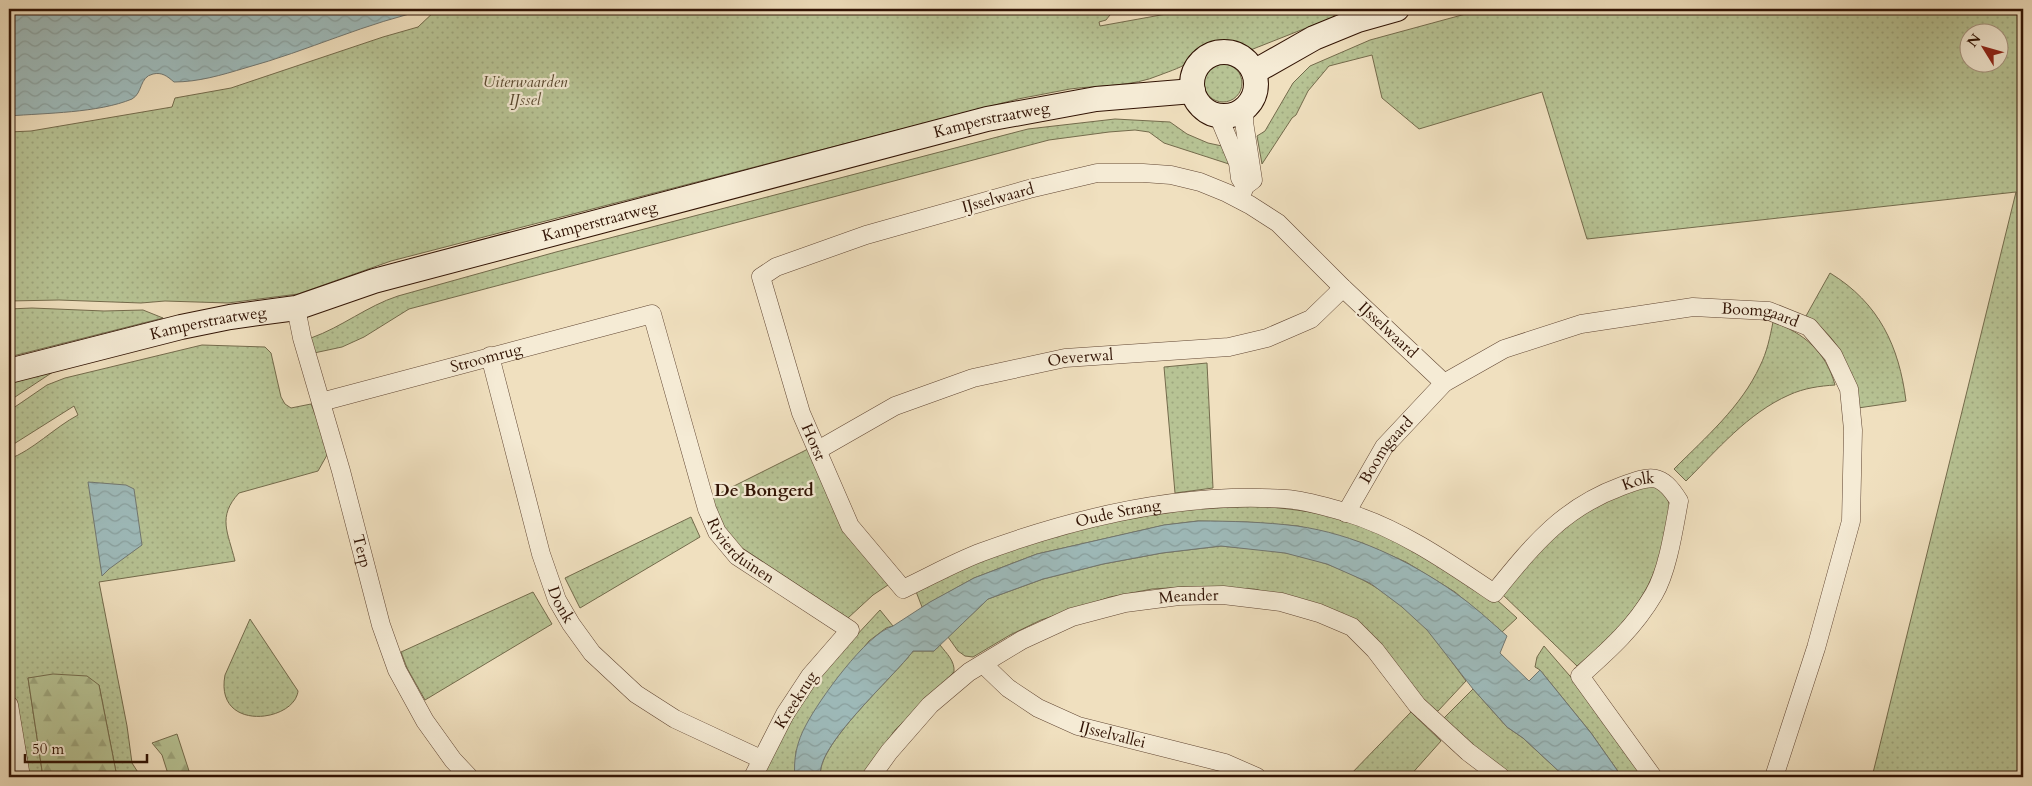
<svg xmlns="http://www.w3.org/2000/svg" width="2032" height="786" viewBox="0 0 2032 786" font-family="Cardo,serif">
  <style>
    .grass { fill: url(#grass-dots); stroke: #746b4c; fill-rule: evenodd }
    .forest { fill: url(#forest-firs); stroke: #746b4c }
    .water { fill: url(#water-waves); stroke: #727872 }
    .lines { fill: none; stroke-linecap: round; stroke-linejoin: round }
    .street-casing { stroke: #614633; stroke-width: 19 }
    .secondary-casing { stroke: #311304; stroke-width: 26 }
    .street { stroke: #f5ebd5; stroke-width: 18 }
    .secondary { stroke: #f5ebd5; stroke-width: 24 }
    .labels { text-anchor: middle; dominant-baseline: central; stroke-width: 4.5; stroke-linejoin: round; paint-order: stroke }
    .park-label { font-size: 16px; font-style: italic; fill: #59482f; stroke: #f5ebd5 }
    .street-label { font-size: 16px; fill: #311304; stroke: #f5ebd5 }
    .neighbourhood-label { font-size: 18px; font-weight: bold; fill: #311304; stroke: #f5ebd5 }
  </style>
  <defs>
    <pattern id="grass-dots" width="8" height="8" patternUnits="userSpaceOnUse" patternTransform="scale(1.25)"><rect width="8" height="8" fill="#b7c394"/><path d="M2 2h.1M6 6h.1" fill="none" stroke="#9ea77e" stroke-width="1.8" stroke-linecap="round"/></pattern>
    <pattern id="forest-firs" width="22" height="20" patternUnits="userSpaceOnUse" patternTransform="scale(1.25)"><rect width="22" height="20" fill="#b7c394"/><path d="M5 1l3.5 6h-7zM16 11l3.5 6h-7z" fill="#9ea77e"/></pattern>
    <pattern id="water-waves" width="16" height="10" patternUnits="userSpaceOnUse" patternTransform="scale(1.25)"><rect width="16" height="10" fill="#9ebbbb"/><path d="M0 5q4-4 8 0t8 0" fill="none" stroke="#89a09f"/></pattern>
  </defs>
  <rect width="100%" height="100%" fill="#f0e0bf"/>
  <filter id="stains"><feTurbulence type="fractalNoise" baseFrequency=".004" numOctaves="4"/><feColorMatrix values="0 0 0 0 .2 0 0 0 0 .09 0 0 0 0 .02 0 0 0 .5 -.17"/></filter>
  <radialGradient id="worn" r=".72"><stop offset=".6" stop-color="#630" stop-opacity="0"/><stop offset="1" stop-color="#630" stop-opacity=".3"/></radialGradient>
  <path class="grass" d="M 437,9 L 1117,9 L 1114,10 L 1106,20 L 1099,22 L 1100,26 L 1194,9 L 1335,9 L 1334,17 L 1248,51 C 1224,37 1210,42 1191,60 C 1184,67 1170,71 1160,75 C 1132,87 1100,85 1070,89 C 1053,92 1035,96 1018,99 L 391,261 L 298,294 L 228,303 L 165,301 L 141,303 L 59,300 L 9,301 L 9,132 L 31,131 L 172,107 L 175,98 L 231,88 L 383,37 L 418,27 Z
    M 1484,9 L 2023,9 L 2023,777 L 1872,777 L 2016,192 L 1587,239 L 1542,92 L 1419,129 L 1382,98 L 1372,55 L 1329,66 L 1308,91 L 1296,115 L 1292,118 L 1262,164 L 1257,136 L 1265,131 L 1293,83 L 1310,66 L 1370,40 ZM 1970,32 L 2000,32 L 2000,62 L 1970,62 Z
    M1204 83a19 19 0 1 1 38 0a19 19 0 1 1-38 0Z
    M 1115,119 L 1170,122 L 1187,134 L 1208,143 L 1222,146 L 1232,165 L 1164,143 L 1149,132 L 1135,130 L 1109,132 L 1049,140 L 409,309 L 364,337 L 342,347 L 314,353 L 311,338 C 342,327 367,306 398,296 L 556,252 L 1028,129 Z
    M 1830,273 C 1879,303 1899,346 1906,401 L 1858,408 C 1850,367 1843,341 1806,316 Z
    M 32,308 L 104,311 L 143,310 L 163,318 L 9,357 L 9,309 Z
    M 1773,322 C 1804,333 1826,352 1835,385 C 1820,386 1804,388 1789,395 C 1748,413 1717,450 1686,481 L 1674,469 C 1706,437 1741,407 1760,366 C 1767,352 1770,337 1773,322 Z
    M 202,345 L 265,347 L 271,353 L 281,397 L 285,404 L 291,408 L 311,404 L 319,424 L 327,455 L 318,471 L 239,493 C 217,517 228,532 235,561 L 99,582 L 127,726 L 132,763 L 141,777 L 117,777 L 99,685 L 28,678 L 43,777 L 29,777 L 26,751 L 9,689 L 9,459 C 32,451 55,427 78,415 L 74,406 L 9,447 L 9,411 L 47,385 L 65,378 Z
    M 1207,363 L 1213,488 L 1175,493 L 1164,367 Z
    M 62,366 L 9,401 L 9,378 Z
    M 808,449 L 867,556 L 888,585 L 873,595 L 848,618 L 733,542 L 717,517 L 712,497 Z
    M 1659,486 C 1675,507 1670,511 1665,536 C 1652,597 1623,626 1577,666 L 1501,593 L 1574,515 L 1635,487 Z
    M 1258,506 C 1295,509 1336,514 1370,528 C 1415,545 1455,575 1494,602 L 1497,600 L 1517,618 L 1502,632 L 1455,592 L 1406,562 L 1362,543 L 1298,526 L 1246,522 L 1198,521 L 1165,525 L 1037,554 L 974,578 L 922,607 L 915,589 L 947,572 L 1054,533 L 1194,507 Z
    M 691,517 L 700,537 L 580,608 L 565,578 Z
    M 1221,546 C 1242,548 1265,549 1286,553 C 1339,563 1390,589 1427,629 C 1441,645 1453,664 1466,681 L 1438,711 L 1433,712 L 1315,604 L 1254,589 L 1184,587 L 1152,589 L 1110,597 L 1041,620 L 1010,635 L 973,657 L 965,656 L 958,651 L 948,637 L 988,599 L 1043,579 L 1103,564 L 1162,553 Z
    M 533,592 L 552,624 L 425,700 L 407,668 L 401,652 Z
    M 880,610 L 893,626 L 886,628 L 869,641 L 836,681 L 796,751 L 795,777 L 759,777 L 815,680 Z
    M 250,619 L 298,691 C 295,722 214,733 225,675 Z
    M 940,645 C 947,654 955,661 954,672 L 895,730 L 862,777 L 821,777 C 813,748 895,676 913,651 L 934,651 Z
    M 1544,646 L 1582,690 L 1644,777 L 1622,777 L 1591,733 L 1540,670 L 1535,667 L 1537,657 Z
    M 1473,689 L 1507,727 L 1523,738 L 1565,777 L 1515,777 L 1475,749 L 1444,718 Z
    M 1411,712 L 1441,741 L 1409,777 L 1348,777 Z"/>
  <path class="forest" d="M 53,674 L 87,676 L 99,685 L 117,777 L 43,777 L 28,678 Z
    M 177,734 L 191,777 L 169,777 L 162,755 L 152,743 Z"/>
  <path class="water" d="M 9,9 L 431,9 C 367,22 308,51 245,68 C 222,75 198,82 174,82 C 167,76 162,72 153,74 C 139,77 143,93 132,99 C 98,113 46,113 9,116 Z
    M 88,482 L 126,485 L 134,489 L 142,545 L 109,569 L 102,576 Z
    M 1198,521 C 1231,521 1265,522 1297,526 C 1354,534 1408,560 1454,592 C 1473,605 1490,621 1507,636 L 1500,653 L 1529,681 L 1540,670 L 1591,733 L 1622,777 L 1565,777 L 1523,738 L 1507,727 L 1473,689 L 1427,630 L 1402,607 L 1370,583 L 1327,564 L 1285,553 L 1221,546 L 1162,553 L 1103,564 L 1043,579 L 988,599 L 934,651 L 913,651 C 895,676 813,748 821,777 L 795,777 C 793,760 797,741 806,725 C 819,700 866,634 893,626 L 930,602 L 974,578 L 1037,554 L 1164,525 Z"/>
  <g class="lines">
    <defs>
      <g id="street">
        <path d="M 1218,115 L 1238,163 L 1240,178 L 1245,186"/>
        <path d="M 1240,199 L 1245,186 L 1253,180 L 1244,122 L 1245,108"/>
        <path id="s1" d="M 296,308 L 302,338 L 341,471 L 381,625 L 397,670 L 425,721 L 453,760 L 469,777"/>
        <path id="s2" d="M 490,356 L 541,554 L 557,600 L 571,624 L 592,653 L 636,694 L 675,719 L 761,759"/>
        <path id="s3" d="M 1444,383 L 1343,288 L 1278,223 L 1250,205 L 1227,193 L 1200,182 L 1171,175 L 1143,173 L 1097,173 L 1029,189 L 866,235 L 776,267 L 761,277 L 801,413 L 850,526 L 903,589 C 929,577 955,562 982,552 C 1077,517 1183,492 1286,499 C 1305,500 1326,507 1345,512 C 1399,528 1448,562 1494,593 C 1533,545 1562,508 1622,486 C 1651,475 1661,472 1679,501 C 1674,528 1668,570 1654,594 C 1634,628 1609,650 1580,676 L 1653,777"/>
        <path id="s4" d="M 321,402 L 652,314 L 707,509 L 717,532 L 737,556 L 850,630 L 810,676 L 785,714 L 753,777"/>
        <path id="s5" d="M 818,450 L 895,406 L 973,378 L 1065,358 L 1229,347 L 1267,338 L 1311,319 L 1343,288"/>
        <path id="s6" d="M 1346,513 L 1384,447 L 1444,383 L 1504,349 L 1581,324 L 1693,307 L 1769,311 L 1809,327 L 1833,355 L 1849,389 L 1853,430 L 1851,521 L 1816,648 L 1774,777"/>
        <path id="s7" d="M 983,664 L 1008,688 L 1038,708 L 1078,726 L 1225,763 L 1257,777"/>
        <path d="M 9,705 L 21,777"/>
        <path id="s8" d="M 871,777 L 889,752 L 930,705 L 969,672 L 1022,640 L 1072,617 L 1125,603 L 1179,596 L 1223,595 L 1281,602 L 1319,613 L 1352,627 L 1375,650 L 1417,705 L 1468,752 L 1501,777"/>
      </g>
      <g id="secondary">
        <circle cx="1224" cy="84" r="32"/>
        <path d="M 1254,72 L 1314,38 L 1358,20 L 1397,9"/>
        <path id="s9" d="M 9,371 L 181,327 L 230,317 L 296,308 L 374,281 L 987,119 L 1096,99 L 1193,91"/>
      </g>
    </defs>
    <use href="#street" class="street-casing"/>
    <use href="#secondary" class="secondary-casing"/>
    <use href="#street" class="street"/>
    <use href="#secondary" class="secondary"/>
  </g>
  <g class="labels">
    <g class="park-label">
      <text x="525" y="82">Uiterwaarden<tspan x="525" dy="18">IJssel</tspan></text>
    </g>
    <g class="street-label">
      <text stroke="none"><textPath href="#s9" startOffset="1015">Kamperstraatweg</textPath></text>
      <text transform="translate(998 198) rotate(-15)">IJsselwaard</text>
      <text stroke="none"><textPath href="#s9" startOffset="610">Kamperstraatweg</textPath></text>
      <text stroke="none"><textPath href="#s6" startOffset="495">Boomgaard</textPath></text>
      <text stroke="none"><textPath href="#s9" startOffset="205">Kamperstraatweg</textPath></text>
      <text transform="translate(1388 330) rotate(43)">IJsselwaard</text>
      <text stroke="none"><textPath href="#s4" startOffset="171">Stroomrug</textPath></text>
      <text stroke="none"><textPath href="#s5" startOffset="281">Oeverwal</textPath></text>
      <text stroke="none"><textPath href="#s3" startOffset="949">Horst</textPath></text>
      <text stroke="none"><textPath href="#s6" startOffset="75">Boomgaard</textPath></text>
      <text stroke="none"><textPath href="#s3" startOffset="1938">Kolk</textPath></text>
      <text stroke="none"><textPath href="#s3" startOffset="1352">Oude Strang</textPath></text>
      <text stroke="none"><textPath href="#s4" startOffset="600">Rivierduinen</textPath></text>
      <text stroke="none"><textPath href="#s1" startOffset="252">Terp</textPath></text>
      <text stroke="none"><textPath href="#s8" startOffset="380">Meander</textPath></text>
      <text stroke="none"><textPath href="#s2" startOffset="259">Donk</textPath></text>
      <text transform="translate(796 700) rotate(-57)">Kreekrug</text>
      <text stroke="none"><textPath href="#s7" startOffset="150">IJsselvallei</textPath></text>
    </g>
    <g class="neighbourhood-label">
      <text x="764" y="490">De Bongerd</text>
    </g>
  </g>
  <rect width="2032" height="786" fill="none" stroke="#f0e0bf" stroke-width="30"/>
  <rect x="10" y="10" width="2012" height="766" fill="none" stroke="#311304" stroke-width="2.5"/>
  <rect x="15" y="15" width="2002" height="756" fill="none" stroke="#311304"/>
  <g transform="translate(1984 48) rotate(307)"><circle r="24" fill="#f5ebd5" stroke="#a79581"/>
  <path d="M0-4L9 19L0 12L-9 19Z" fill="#8f2418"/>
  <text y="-8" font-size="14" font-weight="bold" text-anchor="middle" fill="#311304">N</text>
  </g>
  <path d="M25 754v8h122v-8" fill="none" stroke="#311304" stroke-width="2.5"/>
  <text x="32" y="754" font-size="15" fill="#311304" stroke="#f5ebd5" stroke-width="4" paint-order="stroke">50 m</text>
  <rect width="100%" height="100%" filter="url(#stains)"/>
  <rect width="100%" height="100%" fill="url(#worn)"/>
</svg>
